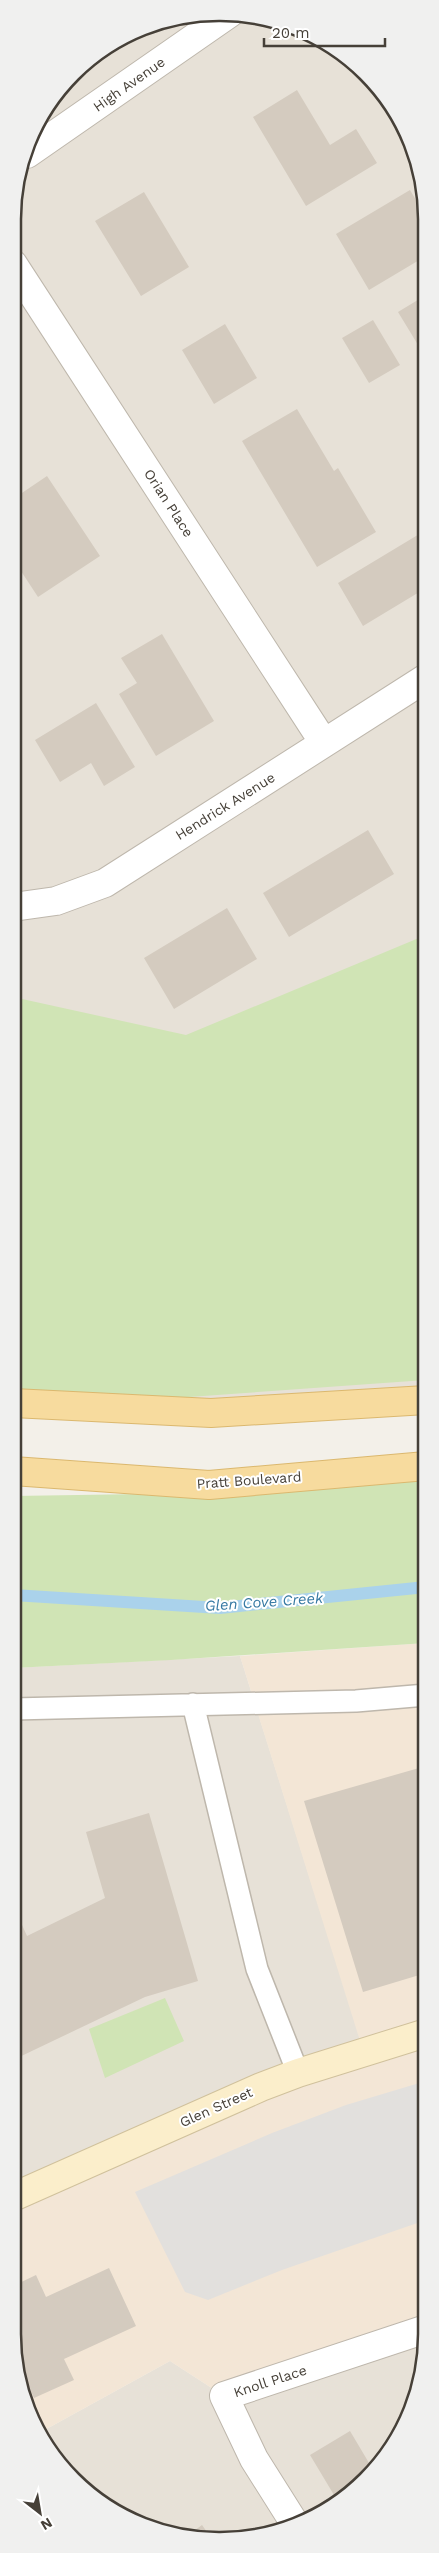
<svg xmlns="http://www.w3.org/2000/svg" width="439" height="2553" viewBox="0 0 439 2553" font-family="'Work Sans',sans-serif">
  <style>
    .residential { fill: #e7e1d7 }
    .commercial { fill: #f3e6d6 }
    .green { fill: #d0e4b5 }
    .parking { fill: #e2e0dd }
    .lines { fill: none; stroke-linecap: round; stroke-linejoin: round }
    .stream { stroke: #aad2eb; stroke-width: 12 }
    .building { fill: #d4cbbf }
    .lane-casing { stroke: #beb7ac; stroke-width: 24 }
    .street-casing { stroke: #beb7ac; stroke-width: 30 }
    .secondary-casing { stroke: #d0c19c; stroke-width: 30 }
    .primary-casing { stroke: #dbb86f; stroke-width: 30 }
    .lane { stroke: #fff; stroke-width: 21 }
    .street { stroke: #fff; stroke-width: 28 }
    .secondary { stroke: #fbeecb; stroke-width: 28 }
    .primary { stroke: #f7db9e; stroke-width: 28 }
    .labels { text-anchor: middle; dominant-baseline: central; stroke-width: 4; stroke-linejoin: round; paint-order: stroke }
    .street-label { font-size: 14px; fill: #464038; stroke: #fff }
    .water-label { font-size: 15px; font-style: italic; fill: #3679a3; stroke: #fff }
    .rim { fill: none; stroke: #464038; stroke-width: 2.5 }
  </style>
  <rect width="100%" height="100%" fill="#f3f0e9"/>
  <path class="residential" d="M 233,13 L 311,34 L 366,73 L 405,128 L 426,206 L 426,1400 L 211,1413 L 13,1282 L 13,206 L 34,128 L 83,64 L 153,23 Z
    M 240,1656 L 366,2057 L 13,2207 L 13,1668 Z
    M 426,2329 L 426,2347 L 405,2425 L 356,2489 L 286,2530 L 206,2540 L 140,2525 L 73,2480 L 41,2432 L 170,2361 L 224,2396 Z"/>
  <path class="commercial" d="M 426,1643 L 426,2329 L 224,2396 L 170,2361 L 41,2432 L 28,2412 L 13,2333 L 13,2207 L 365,2057 L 240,1656 Z"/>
  <path class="green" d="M 426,935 L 426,1380 L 161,1399 L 13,1389 L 13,997 L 186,1035 Z
    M 426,1472 L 426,1643 L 171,1660 L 13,1668 L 13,1496 L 207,1493 Z
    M 165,1998 L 184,2041 L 105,2078 L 89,2029 Z"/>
  <path class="parking" d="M 426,2081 L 426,2220 L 282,2270 L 208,2300 L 185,2292 L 135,2192 L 272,2133 L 346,2105 Z"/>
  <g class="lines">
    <path class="stream" d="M 13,1595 L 220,1608 L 426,1587"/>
  </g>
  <path class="building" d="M 297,90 L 330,145 L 356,129 L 377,163 L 306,206 L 253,117 Z
    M 410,190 L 426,217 L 426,256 L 369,290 L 336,234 Z
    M 144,192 L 189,267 L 141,296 L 95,221 Z
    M 426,295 L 426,358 L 398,312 Z
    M 373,320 L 400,365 L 369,383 L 342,338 Z
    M 225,324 L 257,378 L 214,404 L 182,350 Z
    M 297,409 L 334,471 L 338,468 L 376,532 L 317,567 L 242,441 Z
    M 47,476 L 100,556 L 38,597 L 17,565 L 13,568 L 13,499 Z
    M 426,530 L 426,588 L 363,626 L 338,583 Z
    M 162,634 L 214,721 L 156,756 L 119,694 L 137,683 L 121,658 Z
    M 96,703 L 135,767 L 104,786 L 91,763 L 60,782 L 35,740 Z
    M 368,830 L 394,874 L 289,937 L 263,893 Z
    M 227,908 L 257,959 L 174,1009 L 144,958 Z
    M 426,1766 L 426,1973 L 363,1992 L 304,1801 Z
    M 149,1813 L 198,1981 L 145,1997 L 13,2060 L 13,1905 L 27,1936 L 105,1898 L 86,1832 Z
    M 109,2268 L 136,2326 L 64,2359 L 74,2380 L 34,2398 L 19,2366 L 13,2334 L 13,2286 L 36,2275 L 46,2297 Z
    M 350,2431 L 372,2468 L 356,2489 L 337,2500 L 310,2455 Z
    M 91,2483 L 99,2497 L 84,2487 Z
    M 202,2525 L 212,2539 L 187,2536 Z"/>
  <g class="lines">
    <defs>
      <path id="lane" d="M 193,1704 L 257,1969 L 298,2073
        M 13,1709 L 356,1701 L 426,1695"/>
      <path id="street" d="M 27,154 L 230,13
        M 13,264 L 324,743
        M 13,907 L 56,901 L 105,883 L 426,678
        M 295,2524 L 254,2459 L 224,2396 L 426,2329"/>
      <path id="secondary" d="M 13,2197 L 261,2087 L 298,2073 L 426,2033"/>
      <path id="primary" d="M 13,1403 L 211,1413 L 426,1400
        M 13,1471 L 209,1485 L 426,1466"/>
    </defs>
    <use href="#lane" class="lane-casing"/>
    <use href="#street" class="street-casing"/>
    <use href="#secondary" class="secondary-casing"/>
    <use href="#primary" class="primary-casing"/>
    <use href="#lane" class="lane"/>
    <use href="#street" class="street"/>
    <use href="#secondary" class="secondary"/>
    <use href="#primary" class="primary"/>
  </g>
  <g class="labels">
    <g class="street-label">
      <text transform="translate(129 84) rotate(-35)">High Avenue</text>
      <text transform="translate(169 503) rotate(57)">Orian Place</text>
      <text transform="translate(225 806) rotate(-32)">Hendrick Avenue</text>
      <text transform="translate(249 1480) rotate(-4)">Pratt Boulevard</text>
      <text transform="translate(216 2107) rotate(-24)">Glen Street</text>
      <text transform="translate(270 2381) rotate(-18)">Knoll Place</text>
    </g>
    <g class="water-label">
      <text transform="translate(264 1602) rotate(-4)">Glen Cove Creek</text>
    </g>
  </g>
  <path d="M0 0H439V2553H0ZM219 21H220A198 198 0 0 1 418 219V2334A198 198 0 0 1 220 2532H219A198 198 0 0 1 21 2334V219A198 198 0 0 1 219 21Z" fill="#f0f0ef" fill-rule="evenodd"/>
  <path class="rim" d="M219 21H220A198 198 0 0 1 418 219V2334A198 198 0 0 1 220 2532H219A198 198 0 0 1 21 2334V219A198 198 0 0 1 219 21Z"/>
  <g transform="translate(40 2513) rotate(149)" stroke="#ffffff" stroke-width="4" paint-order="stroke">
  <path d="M0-4L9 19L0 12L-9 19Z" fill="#464038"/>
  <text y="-8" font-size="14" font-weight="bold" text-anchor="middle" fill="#464038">N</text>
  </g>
  <path d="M264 38v8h121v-8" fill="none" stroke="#464038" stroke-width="2.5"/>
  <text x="272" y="38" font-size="15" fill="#464038" stroke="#ffffff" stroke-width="4" paint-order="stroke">20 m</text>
</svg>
